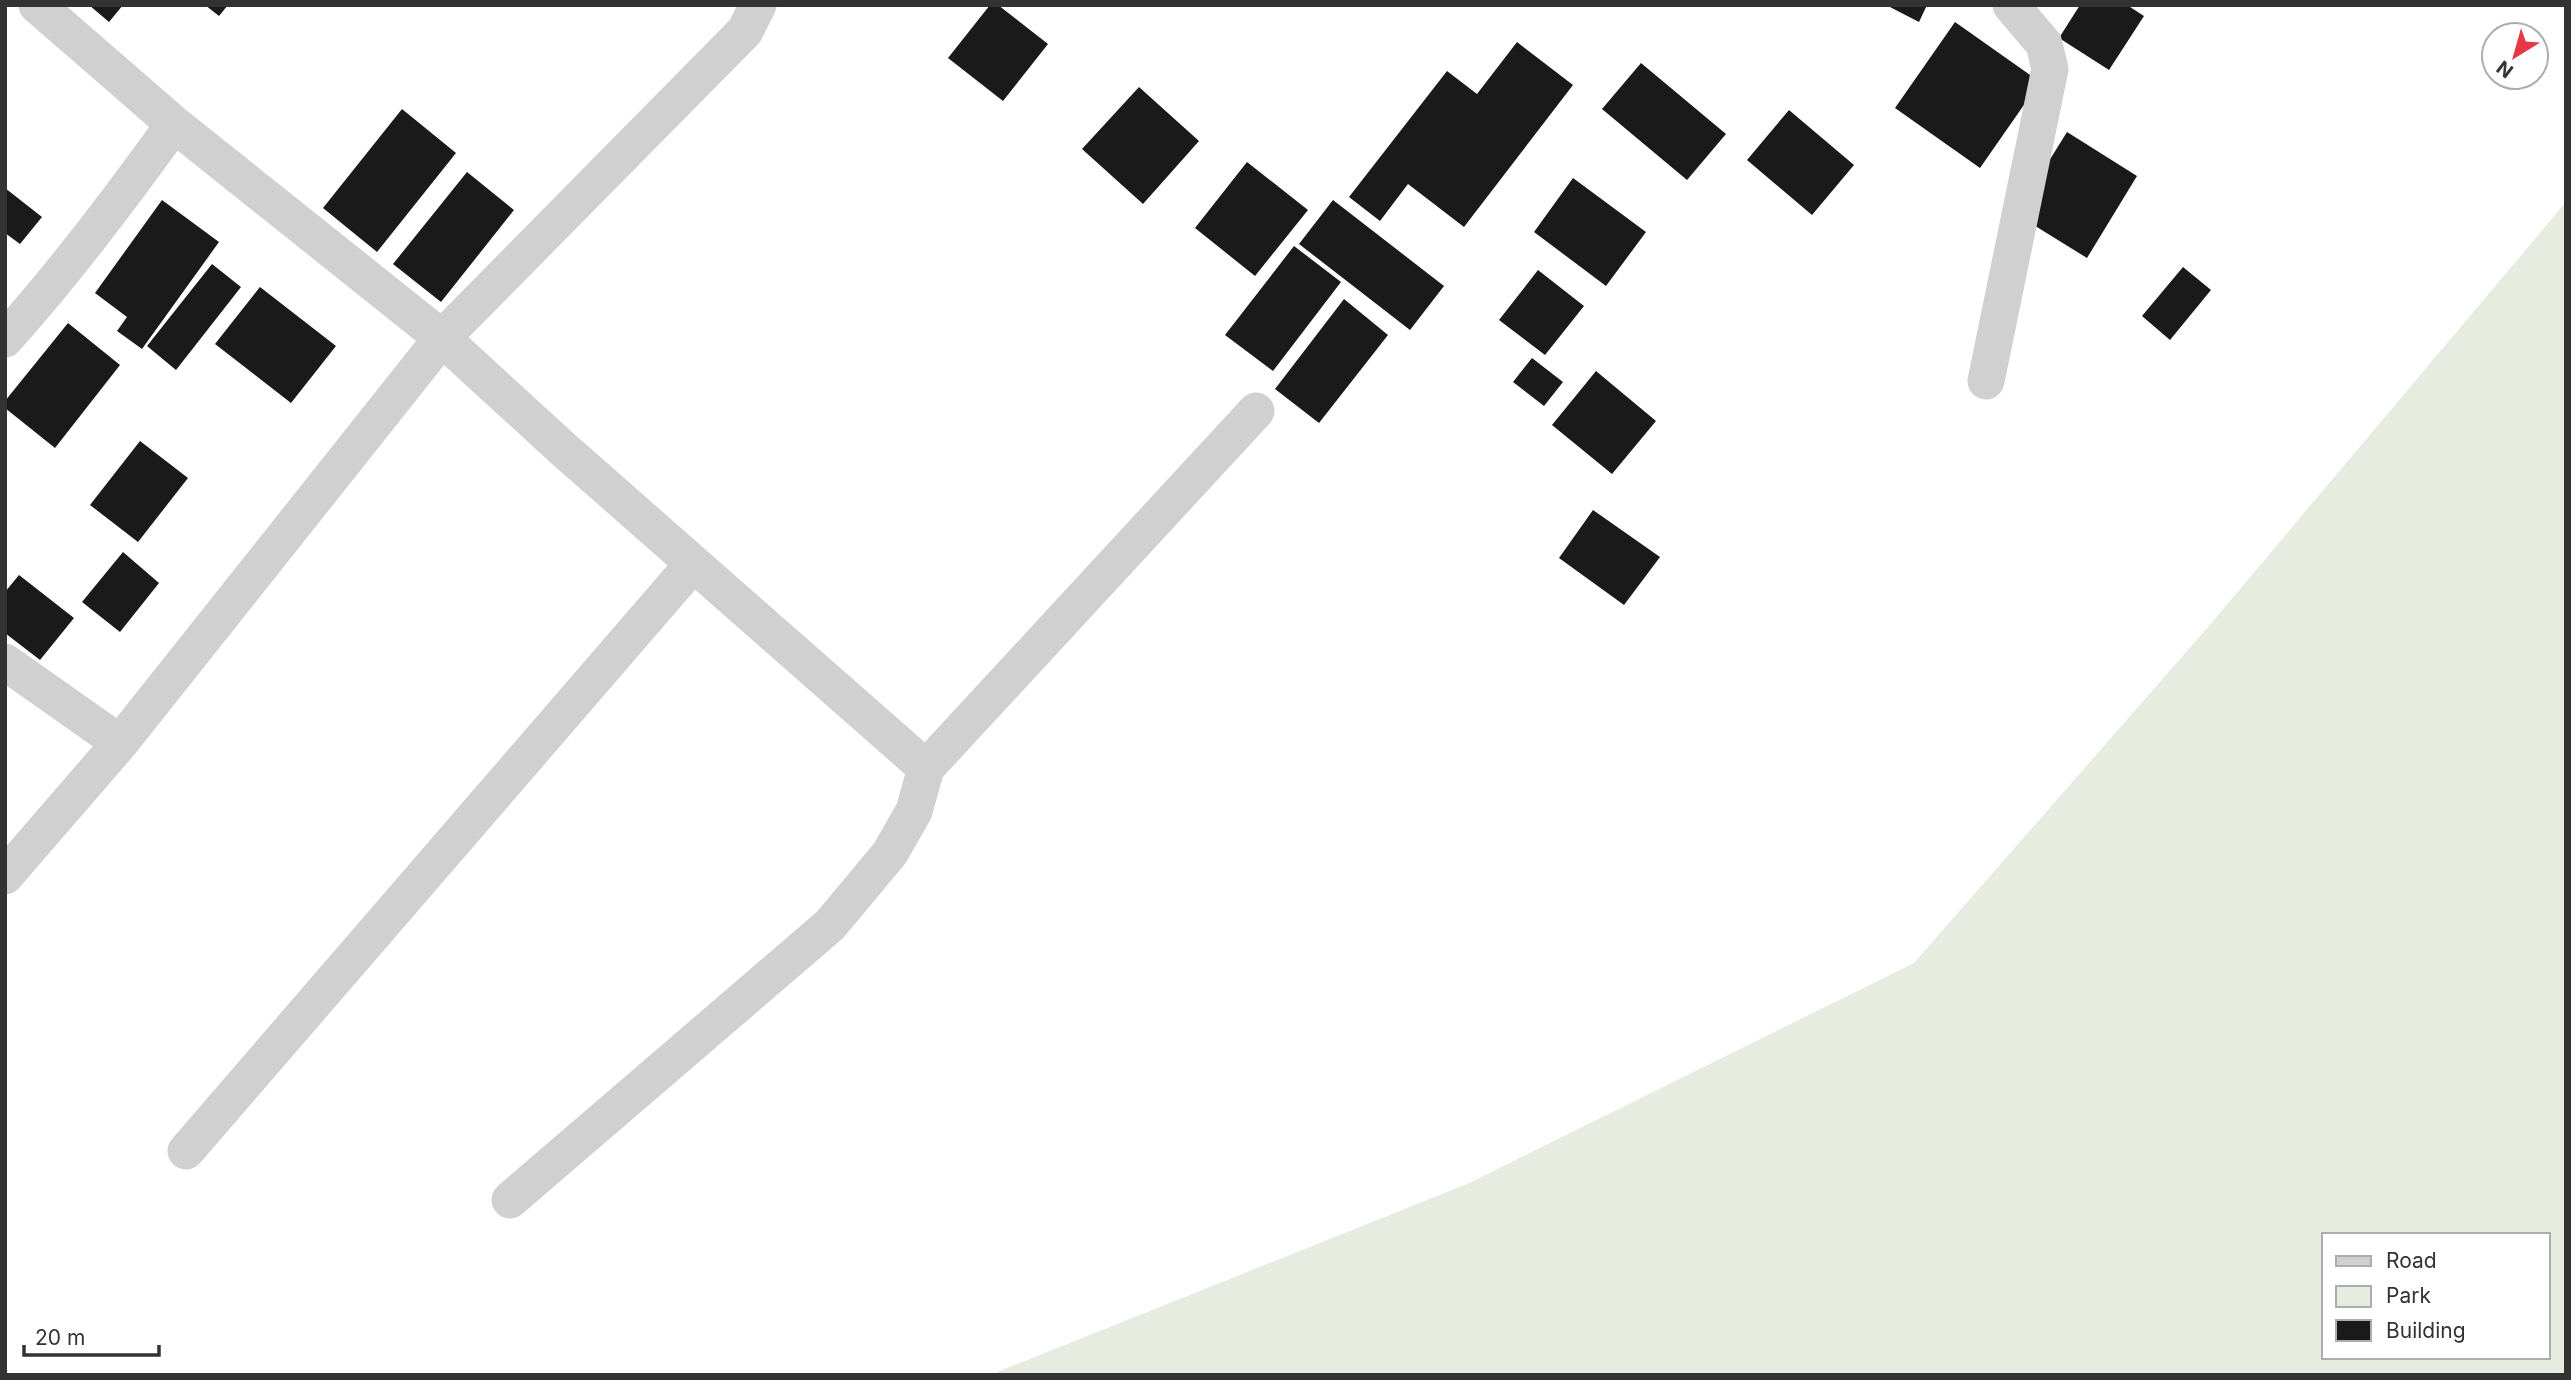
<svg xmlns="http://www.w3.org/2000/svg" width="2571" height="1380" viewBox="0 0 2571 1380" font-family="Inter,sans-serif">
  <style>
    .green { fill: #e6ecdf; fill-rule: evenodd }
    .building { fill: #1a1a1a }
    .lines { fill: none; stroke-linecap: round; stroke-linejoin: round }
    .minor { stroke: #d0d0d0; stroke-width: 37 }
  </style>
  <rect width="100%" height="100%" fill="#fff"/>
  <path class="green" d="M 2566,202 L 2566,1375 L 990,1375 L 1467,1184 L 1914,963 L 2208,627 ZM 2324,1235 L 2548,1235 L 2548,1357 L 2324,1357 Z"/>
  <path class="building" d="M 89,5 L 123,5 L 109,22 Z
    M 205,5 L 228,5 L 219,16 Z
    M 990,5 L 998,5 L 1048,44 L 1003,101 L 948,58 Z
    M 1886,5 L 1927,5 L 1919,22 Z
    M 2080,5 L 2127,5 L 2144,16 L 2109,70 L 2059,38 Z
    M 1955,22 L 2040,82 L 1980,168 L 1895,108 Z
    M 1517,42 L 1573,85 L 1464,227 L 1408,184 L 1380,221 L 1349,197 L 1447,71 L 1477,94 Z
    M 1641,63 L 1726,134 L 1687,180 L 1602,109 Z
    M 1139,87 L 1199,141 L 1143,204 L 1082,149 Z
    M 402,109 L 456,153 L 377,252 L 323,208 Z
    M 1789,110 L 1854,165 L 1812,215 L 1747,160 Z
    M 2067,132 L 2137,176 L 2087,258 L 2016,214 Z
    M 1247,162 L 1308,210 L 1255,276 L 1195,228 Z
    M 467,172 L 514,210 L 441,302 L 393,264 Z
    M 1573,178 L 1646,232 L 1606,286 L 1534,232 Z
    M 5,188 L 42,217 L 20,244 L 5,233 Z
    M 162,200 L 219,242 L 142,349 L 117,331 L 127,317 L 95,293 Z
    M 1333,200 L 1444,286 L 1410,330 L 1299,244 Z
    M 1294,246 L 1341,282 L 1273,371 L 1225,335 Z
    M 212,264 L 241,287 L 176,370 L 147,346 Z
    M 2183,267 L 2211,290 L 2170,340 L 2142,316 Z
    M 1538,270 L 1584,306 L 1545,355 L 1499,320 Z
    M 260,287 L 336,346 L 291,403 L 215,344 Z
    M 1344,299 L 1388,335 L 1319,423 L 1275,389 Z
    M 68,323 L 120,365 L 55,448 L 5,408 L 5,401 Z
    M 1532,358 L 1563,382 L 1544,406 L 1513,382 Z
    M 1596,371 L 1656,421 L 1612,474 L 1552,425 Z
    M 140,441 L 188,478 L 138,542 L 90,505 Z
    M 1593,510 L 1660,557 L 1624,605 L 1559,558 Z
    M 123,552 L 159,583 L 120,632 L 82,602 Z
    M 19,575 L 74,618 L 40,660 L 5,633 L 5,592 Z"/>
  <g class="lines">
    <path class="minor" d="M 37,5 L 174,124 L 442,338 L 562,448 L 926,768 L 1256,411
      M 5,339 C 66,271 121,198 174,124
      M 1986,381 L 2050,69 L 2044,44 L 2011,5
      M 5,662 L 120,743
      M 5,876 L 120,743 L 442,338 L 745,31 L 758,5
      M 186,1151 L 693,564
      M 510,1200 L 830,925 L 890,853 L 914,811 L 926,768"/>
  </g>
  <rect width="2571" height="1380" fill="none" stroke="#333333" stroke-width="14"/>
  <rect x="2322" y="1233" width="228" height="126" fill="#ffffff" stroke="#adadad" stroke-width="2"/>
  <rect x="2336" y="1256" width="35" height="10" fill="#d0d0d0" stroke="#adadad" stroke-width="2"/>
  <text x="2386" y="1268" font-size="21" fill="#333333">Road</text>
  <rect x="2336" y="1286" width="35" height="21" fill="#e6ecdf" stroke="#adadad" stroke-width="2"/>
  <text x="2386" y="1303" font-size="21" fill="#333333">Park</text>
  <rect x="2336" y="1320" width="35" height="21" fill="#1a1a1a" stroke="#adadad" stroke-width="2"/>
  <text x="2386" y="1338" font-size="21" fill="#333333">Building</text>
  <g transform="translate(2515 56) rotate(217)"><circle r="33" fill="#ffffff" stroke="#adadad" stroke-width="2"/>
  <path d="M0-5L12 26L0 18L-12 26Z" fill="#e63946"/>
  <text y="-10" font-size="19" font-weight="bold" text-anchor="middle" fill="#333333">N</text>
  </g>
  <path d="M24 1345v10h135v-10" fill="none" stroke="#333333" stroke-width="3.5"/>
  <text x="35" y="1345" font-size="21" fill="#333333" stroke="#ffffff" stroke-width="5" paint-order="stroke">20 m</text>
</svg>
